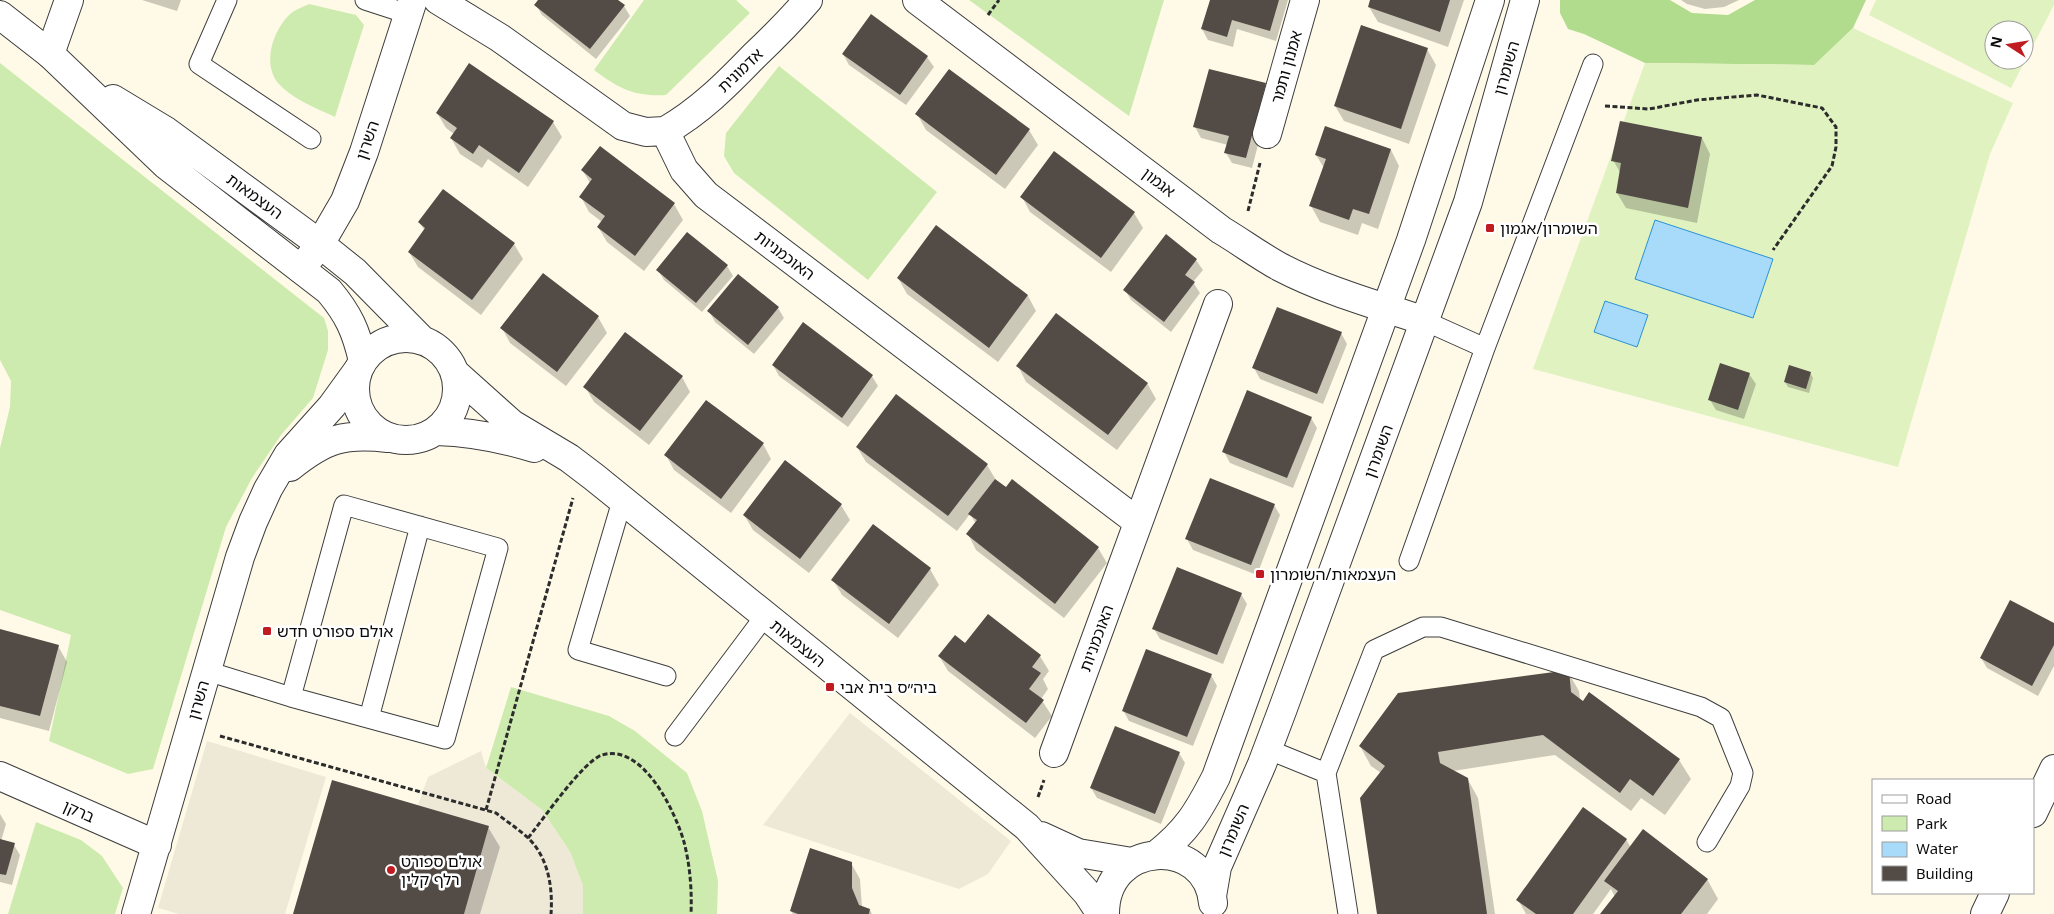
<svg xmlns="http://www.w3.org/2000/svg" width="2054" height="914" viewBox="0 0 2054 914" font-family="Georgia,'Noto Sans Hebrew',serif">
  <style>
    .green { fill: #ceebaf }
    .forest { fill: #b1dc8d }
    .pitch { fill: #e1f2c1; fill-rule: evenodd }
    .plaza { fill: #eee8d7 }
    .water { fill: #a8dbfa; stroke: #2a91d5 }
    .shadow { fill: #0003 }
    .building { fill: #534b46 }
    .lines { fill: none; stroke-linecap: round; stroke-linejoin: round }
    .service-casing { stroke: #3d3d3d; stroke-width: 21 }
    .minor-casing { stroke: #3d3d3d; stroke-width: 30 }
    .tertiary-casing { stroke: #3d3d3d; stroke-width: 30 }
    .path { stroke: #2c2c2c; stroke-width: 3; stroke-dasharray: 5 2.5; stroke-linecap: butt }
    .service { stroke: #fff; stroke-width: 19 }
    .minor { stroke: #fff; stroke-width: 28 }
    .tertiary { stroke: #fff; stroke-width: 28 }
    .poi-dot { fill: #c11b22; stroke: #fff; stroke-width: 2 }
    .labels { text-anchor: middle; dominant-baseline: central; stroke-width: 5; stroke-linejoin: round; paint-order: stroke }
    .street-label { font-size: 16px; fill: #0a0a0a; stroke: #fff }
    .poi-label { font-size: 16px; fill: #0a0a0a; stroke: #fff; text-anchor: start }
  </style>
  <rect width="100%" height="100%" fill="#fffae7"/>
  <path class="green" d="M 644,0 L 736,0 L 750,13 L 666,95 C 634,97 618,88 594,70 Z
    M 969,0 L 1164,0 L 1129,116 Z
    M 309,4 L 356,15 L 364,25 L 335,117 C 316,108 292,99 278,83 C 262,63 273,31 289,15 C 294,10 303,7 309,4 Z
    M 0,63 L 324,318 L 328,331 L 328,350 L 313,398 L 281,435 L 252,478 L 226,527 L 153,769 L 128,774 L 49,741 L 71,635 L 0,610 L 0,448 L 10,407 L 11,381 L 0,360 Z
    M 779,66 L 937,192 L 868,280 L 734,173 L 724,156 L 726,133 Z
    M 511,687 L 609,716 L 635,731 L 687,773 L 702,811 L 718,881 L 717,914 L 583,914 L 583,886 L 570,852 L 542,810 L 486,768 Z
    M 36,822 L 81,840 L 102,856 L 123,888 L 115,914 L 8,914 Z"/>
  <path class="forest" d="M 1560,0 L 1670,0 L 1692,13 L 1728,15 L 1755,0 L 1866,0 L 1853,28 L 1815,65 L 1645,63 L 1584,34 L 1568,29 L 1560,13 Z"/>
  <path class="pitch" d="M 1876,0 L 2054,0 L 2054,5 L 2011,88 L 1869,15 ZM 1994,30 L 2024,30 L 2024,60 L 1994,60 Z
    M 1853,28 L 2013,103 L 1990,154 L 1898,467 L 1533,369 L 1645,63 L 1814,65 Z"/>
  <path class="plaza" d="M 850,713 L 1011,841 L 988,874 L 959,889 L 763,825 Z
    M 207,741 L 326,777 L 285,914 L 179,914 L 158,908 Z
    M 481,751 L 486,768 L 542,810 L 570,852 L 583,886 L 583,914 L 464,914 L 489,827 L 418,805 L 428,777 Z"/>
  <path class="water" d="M 1655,220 L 1773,259 L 1753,318 L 1635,279 Z
    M 1605,301 L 1648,315 L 1637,347 L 1594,332 Z"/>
  <path class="shadow" d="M 142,0 L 181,0 L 177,11 Z
    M 539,0 L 616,0 L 624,6 L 630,16 L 596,59 L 542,15 L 536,5 Z
    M 1211,0 L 1288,0 L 1276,41 L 1237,29 L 1233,47 L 1208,40 L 1202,29 Z
    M 1371,0 L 1464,0 L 1448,47 L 1378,22 L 1369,7 Z
    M 1681,0 L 1739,0 L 1724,7 L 1705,9 L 1687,4 Z
    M 1427,49 L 1436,65 L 1409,144 L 1344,121 L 1335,106 Z
    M 843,54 L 927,57 L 934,67 L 906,105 L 849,65 Z
    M 1265,84 L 1271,95 L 1252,168 L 1232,163 L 1226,153 L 1228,145 L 1201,138 L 1195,127 Z
    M 437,113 L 553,122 L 562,137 L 528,187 L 488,159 L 482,168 L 460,154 L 451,138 L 454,134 L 446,128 Z
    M 917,114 L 1029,130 L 1038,145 L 1005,189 L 926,130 Z
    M 1326,128 L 1391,150 L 1399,166 L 1378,229 L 1362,223 L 1358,235 L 1320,222 L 1311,206 L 1324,168 L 1316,155 Z
    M 1702,138 L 1710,154 L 1697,223 L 1626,208 L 1617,193 L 1621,174 L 1613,160 Z
    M 600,148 L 674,204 L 683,220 L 644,271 L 607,242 L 598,227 L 602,222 L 589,212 L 581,197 L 590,183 L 583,171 Z
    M 1022,197 L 1134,213 L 1143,228 L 1111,272 L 1030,212 Z
    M 419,222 L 514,244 L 523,259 L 481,315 L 418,267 L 409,252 L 425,231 Z
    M 937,227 L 1028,296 L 1036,311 L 998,362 L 907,294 L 898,278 Z
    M 1196,260 L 1203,270 L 1193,282 L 1200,293 L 1171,332 L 1131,300 L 1125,290 Z
    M 727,266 L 733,276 L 702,312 L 664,280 L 658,270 Z
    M 543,274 L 598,317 L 607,333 L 566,386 L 510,343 L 502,328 Z
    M 778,308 L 784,318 L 754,354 L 715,322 L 709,311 Z
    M 1341,333 L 1347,344 L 1323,404 L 1260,379 L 1254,368 Z
    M 773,365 L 872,376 L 878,386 L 848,427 L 779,376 Z
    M 1018,366 L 1147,383 L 1156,399 L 1117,450 L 1026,382 Z
    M 1790,367 L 1811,374 L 1813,378 L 1809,393 L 1788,387 L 1785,382 Z
    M 1749,374 L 1756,384 L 1744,419 L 1716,410 L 1710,400 Z
    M 682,377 L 690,392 L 649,445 L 594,402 L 585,387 Z
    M 1311,418 L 1317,428 L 1293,488 L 1230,463 L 1224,452 Z
    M 763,444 L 771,459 L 731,513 L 674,470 L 666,455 Z
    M 857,447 L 987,465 L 996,480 L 1006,489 L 1012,481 L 1098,548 L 1107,563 L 1064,618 L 976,550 L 968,534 L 976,524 L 970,514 L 957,531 L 866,462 Z
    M 841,505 L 850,520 L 809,573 L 753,530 L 744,515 Z
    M 1274,505 L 1280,515 L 1257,575 L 1193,550 L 1187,539 Z
    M 930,569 L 939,585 L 898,638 L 842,595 L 833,580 Z
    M 1241,594 L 1247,604 L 1223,664 L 1160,639 L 1154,629 Z
    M 2054,624 L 2054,666 L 2038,696 L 1987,668 L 1981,658 Z
    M 0,631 L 58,646 L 67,662 L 49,731 L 0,718 Z
    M 966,645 L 1040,656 L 1049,671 L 1043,679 L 1048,689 L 1041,699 L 1052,716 L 1035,738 L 948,671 L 939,656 Z
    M 1568,672 L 1579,691 L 1580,700 L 1679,760 L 1691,779 L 1665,815 L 1641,798 L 1631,811 L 1555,755 L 1453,771 L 1467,778 L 1478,798 L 1495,914 L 1378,914 L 1381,773 L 1371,766 L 1360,746 Z
    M 1211,675 L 1217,686 L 1193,746 L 1129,721 L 1123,710 Z
    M 1179,753 L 1185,763 L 1161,824 L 1097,798 L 1091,788 Z
    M 0,814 L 6,824 L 1,841 L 14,845 L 20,855 L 12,885 L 0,882 Z
    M 488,827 L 500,847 L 480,914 L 294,914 Z
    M 1626,839 L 1631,848 L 1707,879 L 1718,899 L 1707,914 L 1602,914 L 1615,897 L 1611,889 L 1593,914 L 1526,914 L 1518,900 Z
    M 851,863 L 860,879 L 862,908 L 870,910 L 872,914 L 793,914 L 791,911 Z"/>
  <path class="building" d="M 538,0 L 618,0 L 625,5 L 590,49 L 534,5 Z
    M 1210,0 L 1279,0 L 1270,31 L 1232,20 L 1227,37 L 1201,29 Z
    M 1370,0 L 1450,0 L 1440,32 L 1368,7 Z
    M 871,14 L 928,56 L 900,95 L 842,54 Z
    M 1361,25 L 1428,48 L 1401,129 L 1334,106 Z
    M 469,63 L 554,121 L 519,173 L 479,145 L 473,154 L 450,138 L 457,128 L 436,113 Z
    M 949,69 L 1030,129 L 996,175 L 915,114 Z
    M 1209,69 L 1266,83 L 1246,158 L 1224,153 L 1229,136 L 1193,127 Z
    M 1620,121 L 1702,137 L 1688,208 L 1616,193 L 1621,163 L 1611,161 Z
    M 1325,126 L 1391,149 L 1369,214 L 1353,209 L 1349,220 L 1309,206 L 1326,159 L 1315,155 Z
    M 600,146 L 675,203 L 635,256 L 597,227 L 605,216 L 579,197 L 592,179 L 581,170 Z
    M 1054,151 L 1135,212 L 1101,258 L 1020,197 Z
    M 443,189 L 515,243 L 472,300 L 408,252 L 425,228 L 418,222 Z
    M 936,225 L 1028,295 L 989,348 L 897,278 Z
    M 687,232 L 728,265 L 696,303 L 656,270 Z
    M 1166,234 L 1197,259 L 1185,275 L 1195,282 L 1164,322 L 1123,290 Z
    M 543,273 L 599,316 L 557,372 L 500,328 Z
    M 738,274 L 779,307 L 748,345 L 707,311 Z
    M 1277,307 L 1342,332 L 1317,394 L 1252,368 Z
    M 1056,313 L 1148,383 L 1108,435 L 1016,366 Z
    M 803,322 L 873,375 L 842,418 L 772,365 Z
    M 625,332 L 683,376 L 640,431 L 583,387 Z
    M 1720,363 L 1750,373 L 1738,410 L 1708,400 Z
    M 1789,365 L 1811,372 L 1806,389 L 1784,382 Z
    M 1247,390 L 1312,417 L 1287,478 L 1222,452 Z
    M 896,394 L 988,464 L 948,516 L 856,447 Z
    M 706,400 L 764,443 L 721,499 L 664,455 Z
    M 785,460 L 842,504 L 800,559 L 743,515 Z
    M 1210,478 L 1275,504 L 1251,565 L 1185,539 Z
    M 995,479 L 1006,487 L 1012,479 L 1099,547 L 1055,604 L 966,534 L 977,520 L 968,514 Z
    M 873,524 L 931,568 L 889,624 L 831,580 Z
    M 1177,567 L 1242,593 L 1217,655 L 1152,629 Z
    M 2010,600 L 2054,623 L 2054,645 L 2032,686 L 1980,658 Z
    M 988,614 L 1041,655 L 1032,667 L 1041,673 L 1029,689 L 1044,700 L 1026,723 L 938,656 L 955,635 L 965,643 Z
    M 0,629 L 59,645 L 40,716 L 0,706 Z
    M 1146,649 L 1212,674 L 1187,737 L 1122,711 Z
    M 1569,670 L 1571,692 L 1583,701 L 1589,692 L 1680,759 L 1653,796 L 1630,779 L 1620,793 L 1543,735 L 1438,752 L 1440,763 L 1468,778 L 1487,914 L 1377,914 L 1360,798 L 1385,766 L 1359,746 L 1398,693 Z
    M 1115,726 L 1180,752 L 1155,814 L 1090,788 Z
    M 332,780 L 489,826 L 464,914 L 293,914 Z
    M 1583,807 L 1627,839 L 1573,914 L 1536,914 L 1516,900 Z
    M 1643,829 L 1708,879 L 1681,914 L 1600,914 L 1618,891 L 1604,881 Z
    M 0,839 L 15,843 L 6,875 L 0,874 Z
    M 810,848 L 852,862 L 852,888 L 859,905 L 870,909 L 869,914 L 798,914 L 790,911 Z"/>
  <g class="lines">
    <defs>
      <path id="service" d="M 227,0 L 199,64 L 311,139
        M 365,0 L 408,14
        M 1485,348 L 1593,64
        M 622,501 L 578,650 L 666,676
        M 1409,561 L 1485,348 L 1425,321
        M 207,671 L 291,697 L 445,739 L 498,548 L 344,505 L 291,697
        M 369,718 L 420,526
        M 675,736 L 765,616
        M 1267,749 L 1326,773
        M 1348,914 L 1326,773 L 1374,650 L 1423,627 L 1441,627 L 1701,707 L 1721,718 L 1743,773 L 1740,786 L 1707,842"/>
      <path id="minor" d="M 438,0 L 500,38 L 623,126 L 646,132 L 665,131 L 684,170 L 706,195 L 1138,522
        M 917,0 L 1221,230 C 1241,242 1260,256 1280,267 C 1326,291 1377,305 1425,321
        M 50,54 L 69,0
        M 665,131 C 699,112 727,84 754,56 C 773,38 791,20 808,0
        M 1267,134 L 1305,0
        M 301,269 L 320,244 L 345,201 L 364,152 L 413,0
        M 290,467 C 325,439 343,433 388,438
        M 1054,753 L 1218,304
        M 0,776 L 157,845
        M 2033,813 L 2054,769
        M 136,914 L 240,557 L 253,522 L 268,489 L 288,455 L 332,406 L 358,370
        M 1985,914 L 1995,893"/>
      <path id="tertiary" d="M 0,15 L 50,54 L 166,165 L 329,291 C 349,315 356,331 363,361
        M 113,99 L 166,131 L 320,244 L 355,272 L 423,341
        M355 389a51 51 0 1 1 102 0a51 51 0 1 1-102 0Z
        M 455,373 L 512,424 L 569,458 L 594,477 L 1027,827 L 1087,893 L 1101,914
        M 436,431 C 470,432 502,438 534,448
        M 1041,836 L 1078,853 L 1132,862
        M 1156,855 C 1187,831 1198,812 1216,777 L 1411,240 L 1490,0
        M 1212,896 L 1217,867 L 1262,764 L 1282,711 L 1468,202 L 1525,0
        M 1105,914 C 1105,839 1207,836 1213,903"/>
    </defs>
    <use href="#service" class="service-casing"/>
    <use href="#minor" class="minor-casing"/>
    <use href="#tertiary" class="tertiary-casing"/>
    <path class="path" d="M 988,15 L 999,0
      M 1605,106 L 1649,109 L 1697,100 L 1757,95 L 1822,108 L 1836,127 L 1836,147 L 1832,166 L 1773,250
      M 1248,211 L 1260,163
      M 220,736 L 496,813 C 506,821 517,828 527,837 C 548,856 553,887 551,914
      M 1038,797 L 1044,780
      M 486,810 L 573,498
      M 528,838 C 542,821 583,761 602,755 C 643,743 675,811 684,842 C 690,865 692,890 691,914"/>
    <use href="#service" class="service"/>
    <use href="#minor" class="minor"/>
    <use href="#tertiary" class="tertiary"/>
  </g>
  <g class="poi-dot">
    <rect x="1485" y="223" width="10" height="10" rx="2.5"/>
    <rect x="1255" y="569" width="10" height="10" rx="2.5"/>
    <rect x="262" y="626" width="10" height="10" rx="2.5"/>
    <rect x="825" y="682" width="10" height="10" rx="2.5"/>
    <circle cx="391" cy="870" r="5"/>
  </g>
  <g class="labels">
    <g class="street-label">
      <text transform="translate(1286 67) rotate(-74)">אמנון ותמר</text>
      <text transform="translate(1506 68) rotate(-74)">השומרון</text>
      <text transform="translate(740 70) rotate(-44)">אדמונית</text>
      <text transform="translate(367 140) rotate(-71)">השרון</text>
      <text transform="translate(1159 182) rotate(37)">אגמון</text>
      <text transform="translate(255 196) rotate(36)">העצמאות</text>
      <text transform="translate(785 255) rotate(37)">האוכמניות</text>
      <text transform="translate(1378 451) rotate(-70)">השומרון</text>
      <text transform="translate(1096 638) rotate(-70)">האוכמניות</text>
      <text transform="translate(798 643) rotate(39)">העצמאות</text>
      <text transform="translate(198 700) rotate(-74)">השרון</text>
      <text transform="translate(79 811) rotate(24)">ברקן</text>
      <text transform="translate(1233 830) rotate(-67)">השומרון</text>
    </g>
    <g class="poi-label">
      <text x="1500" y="228">השומרון/אגמון</text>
      <text x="1270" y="574">העצמאות/השומרון</text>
      <text x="277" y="631">אולם ספורט חדש</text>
      <text x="840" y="687">ביה״ס בית אבי</text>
      <text x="401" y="861">אולם ספורט<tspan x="401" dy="18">רלף קלין</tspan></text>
    </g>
  </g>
  <rect x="1872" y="779" width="162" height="115" fill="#ffffff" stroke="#9d9d9d"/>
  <rect x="1882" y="795" width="25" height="8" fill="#ffffff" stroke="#9d9d9d"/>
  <text x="1916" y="804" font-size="15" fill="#0a0a0a">Road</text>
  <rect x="1882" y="816" width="25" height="15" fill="#ceebaf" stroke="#9d9d9d"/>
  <text x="1916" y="829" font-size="15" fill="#0a0a0a">Park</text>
  <rect x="1882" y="842" width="25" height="15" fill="#a8dbfa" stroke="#9d9d9d"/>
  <text x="1916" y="854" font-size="15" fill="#0a0a0a">Water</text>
  <rect x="1882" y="866" width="25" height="15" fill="#534b46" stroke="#9d9d9d"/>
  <text x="1916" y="879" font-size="15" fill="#0a0a0a">Building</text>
  <g transform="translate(2009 45) rotate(282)"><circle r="24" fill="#ffffff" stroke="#9d9d9d"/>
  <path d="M0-4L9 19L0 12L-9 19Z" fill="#c11b22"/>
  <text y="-8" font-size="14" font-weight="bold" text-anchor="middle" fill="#0a0a0a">N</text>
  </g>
</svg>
